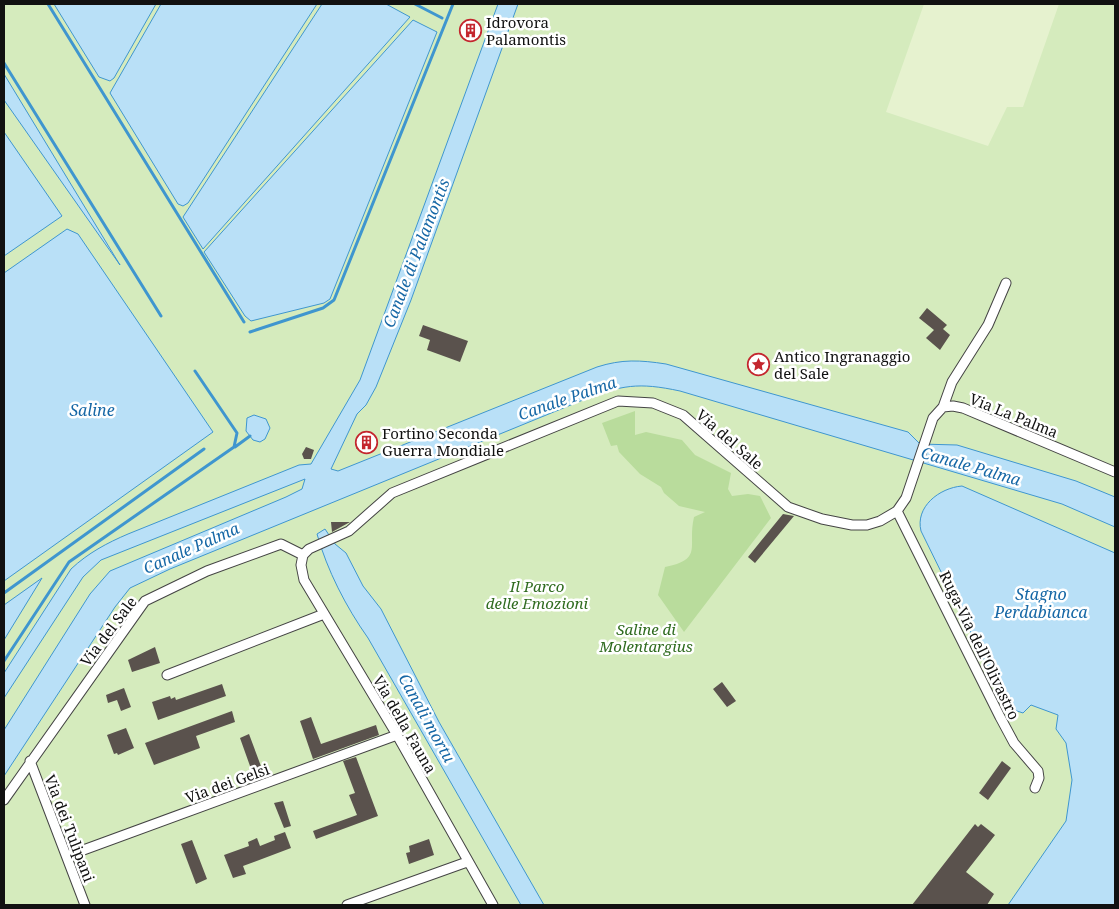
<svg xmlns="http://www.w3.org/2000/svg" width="1119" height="909" viewBox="0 0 1119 909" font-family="'Noto Serif',serif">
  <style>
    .green { fill: #d5ebbd }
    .forest { fill: #b9dc9c }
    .pitch { fill: #e6f2cf }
    .water { fill: #b9e0f7; stroke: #3f96cf }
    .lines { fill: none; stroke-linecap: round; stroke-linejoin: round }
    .stream { stroke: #3f96cf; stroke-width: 3 }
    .building { fill: #5a524d }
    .minor-casing { stroke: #444; stroke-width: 11 }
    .minor { stroke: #fff; stroke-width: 9 }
    .labels { text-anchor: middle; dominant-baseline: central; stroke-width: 5; stroke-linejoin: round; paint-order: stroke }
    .poi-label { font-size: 15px; fill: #111; stroke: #fff; text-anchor: start }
    .street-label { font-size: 15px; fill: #111; stroke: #fff }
    .park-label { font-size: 15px; font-style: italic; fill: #2f6b1f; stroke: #fff }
    .water-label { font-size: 16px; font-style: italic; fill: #1768a6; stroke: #fff }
  </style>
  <rect width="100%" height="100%" fill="#fffdf5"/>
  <path class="green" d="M 4,4 L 1115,4 L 1115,905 L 4,905 Z"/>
  <path class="forest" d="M 635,411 L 635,435 L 646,432 L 682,440 L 695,455 L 731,473 L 728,489 L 732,496 L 748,494 L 760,496 L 771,518 L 684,632 L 658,595 L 665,567 C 704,559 687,547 694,517 L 705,512 L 679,506 L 664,493 L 661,487 L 640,474 L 619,452 L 617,445 L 611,446 L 602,423 Z"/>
  <path class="pitch" d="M 924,4 L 1059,4 L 1023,107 L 1007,107 L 988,146 L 886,112 Z"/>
  <path class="water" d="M 54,4 L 156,4 L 114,78 L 110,81 L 99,77 Z
    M 161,4 L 317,4 L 188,203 L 183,206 L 178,204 L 110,93 Z
    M 322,4 L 386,4 L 410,17 L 203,249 L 183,217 Z
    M 498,4 L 518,4 L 411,300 L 376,387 L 366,405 L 357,414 L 331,469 L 338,471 L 597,367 C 622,359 640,360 666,364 L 908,432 L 920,444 L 957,445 L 1076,481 L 1115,497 L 1115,527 L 1062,504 L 680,391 C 638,382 622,385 583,400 L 170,569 L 130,588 L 115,607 L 4,776 L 4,730 L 90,594 L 110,571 L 286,497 L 302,489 L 305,479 L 101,560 L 83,577 L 4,698 L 4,673 L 71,569 C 88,553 107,543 128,534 L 299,465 L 311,464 L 360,380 Z
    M 413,20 L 437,32 L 330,299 L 324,303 L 251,321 L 245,316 L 204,252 Z
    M 4,74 L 120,265 L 4,100 Z
    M 4,132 L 62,216 L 4,256 Z
    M 67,229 L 78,234 L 213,432 L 4,581 L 4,273 Z
    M 254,415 L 266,419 L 270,428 L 265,439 L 260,442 L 253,440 L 246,431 L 247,418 Z
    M 962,486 L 1115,553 L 1115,905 L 1008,905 L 1066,821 L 1072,780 L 1066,743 L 1056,729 L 1058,715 L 1031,705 L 1023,713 L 1017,711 L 1003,698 L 921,531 C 915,507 939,488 962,486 Z
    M 325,529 L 335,544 L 346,553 L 363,586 L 381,609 L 439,722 L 544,905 L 521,905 L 368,638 C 346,607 327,570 317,534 Z
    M 42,578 L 4,640 L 4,605 Z"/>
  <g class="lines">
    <path class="stream" d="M 48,4 L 244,322
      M 415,4 L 442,18
      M 4,63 L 161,316
      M 250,332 L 323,308 L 334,300 L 453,4
      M 235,447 L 250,436
      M 4,593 L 204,449
      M 4,661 L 69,562 L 234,447 L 237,433 L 195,371"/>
  </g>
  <path class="building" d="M 468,25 L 476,28 L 472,39 L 464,36 Z
    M 927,308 L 947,325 L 943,329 L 950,335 L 940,350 L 926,338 L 934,330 L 919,318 Z
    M 423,325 L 468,341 L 460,362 L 427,350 L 430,340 L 419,336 Z
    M 364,432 L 370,432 L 374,441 L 356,449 Z
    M 306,447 L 314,450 L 311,459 L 304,459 L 302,454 Z
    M 783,514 L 794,516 L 755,563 L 748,557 Z
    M 331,522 L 350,522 L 332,532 Z
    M 155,647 L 160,663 L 132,672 L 128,660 Z
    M 722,682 L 736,701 L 727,707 L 713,689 Z
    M 222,684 L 226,696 L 158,720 L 152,702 L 170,696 L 171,699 L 175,697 L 176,700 Z
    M 124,688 L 131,707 L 121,711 L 117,700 L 108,703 L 106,695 Z
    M 232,711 L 235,722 L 196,736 L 200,748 L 154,765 L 145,743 Z
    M 311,717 L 321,744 L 376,725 L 379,735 L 313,759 L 300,721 Z
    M 126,728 L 134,748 L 118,755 L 117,753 L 114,754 L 107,735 Z
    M 249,734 L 265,777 L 255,780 L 240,738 Z
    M 356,757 L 378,816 L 316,839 L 313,831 L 357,815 L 349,795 L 355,793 L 343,761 Z
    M 1002,761 L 1011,768 L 988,800 L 979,793 Z
    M 283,801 L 291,826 L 284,828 L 274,803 Z
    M 975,824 L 978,827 L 981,824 L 995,835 L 966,872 L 994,894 L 987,905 L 912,905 Z
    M 285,832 L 291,848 L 243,866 L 246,874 L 233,878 L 224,855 L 249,846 L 248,842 L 257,838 L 260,846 L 275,840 L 274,836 Z
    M 429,839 L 434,855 L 409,864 L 406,853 L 410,852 L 409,846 Z
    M 192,840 L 207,879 L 196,884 L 181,844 Z"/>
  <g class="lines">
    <defs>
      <path id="minor" d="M 943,407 L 953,406 L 963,408 L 1115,472
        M 897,511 L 1000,717 L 1014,743 L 1038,771 L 1039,778 L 1035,788
        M 303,555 L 301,565 L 304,580 L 397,735 L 493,905
        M 167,675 L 324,614
        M 30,761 L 85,905
        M 4,800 L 145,601 L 207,571 L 281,544 L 303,555 L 309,549 L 349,531 L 392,493 L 618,401 L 653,403 L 683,415 L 788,507 L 822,519 L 852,525 L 867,525 L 880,521 L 897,511 L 906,498 L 933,418 L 943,407 L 952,382 L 988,325 L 1006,283
        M 67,856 L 397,735
        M 347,905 L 467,862"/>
    </defs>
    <use href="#minor" class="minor-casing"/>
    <use href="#minor" class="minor"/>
  </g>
  <defs>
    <symbol id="building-ring" viewBox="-11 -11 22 22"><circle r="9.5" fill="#fff" stroke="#c4262e" stroke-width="1.5"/><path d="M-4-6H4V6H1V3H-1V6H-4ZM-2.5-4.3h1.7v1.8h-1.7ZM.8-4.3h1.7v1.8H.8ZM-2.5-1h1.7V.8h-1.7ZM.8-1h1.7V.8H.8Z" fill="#c4262e"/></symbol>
    <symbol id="sight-ring" viewBox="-11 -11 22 22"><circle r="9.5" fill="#fff" stroke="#c4262e" stroke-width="1.5"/><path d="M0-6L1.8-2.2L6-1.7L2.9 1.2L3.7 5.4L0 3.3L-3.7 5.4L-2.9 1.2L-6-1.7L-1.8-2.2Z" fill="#c4262e"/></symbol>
  </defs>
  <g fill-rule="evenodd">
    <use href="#building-ring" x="458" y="18" width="25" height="25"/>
    <use href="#sight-ring" x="746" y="352" width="25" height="25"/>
    <use href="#building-ring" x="354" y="430" width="25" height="25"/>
  </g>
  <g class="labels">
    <g class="poi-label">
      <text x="486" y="22">Idrovora<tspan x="486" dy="17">Palamontis</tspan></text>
      <text x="774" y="356">Antico Ingranaggio<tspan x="774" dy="17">del Sale</tspan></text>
      <text x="382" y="433">Fortino Seconda<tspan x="382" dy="17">Guerra Mondiale</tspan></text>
    </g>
    <g class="street-label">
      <text transform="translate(1014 415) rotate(22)">Via La Palma</text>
      <text transform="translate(730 439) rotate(41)">Via del Sale</text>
      <text transform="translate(108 631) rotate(-53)">Via del Sale</text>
      <text transform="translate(980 645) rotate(64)">Ruga-Via dell'Olivastro</text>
      <text transform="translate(405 724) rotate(60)">Via della Fauna</text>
      <text transform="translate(227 783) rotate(-20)">Via dei Gelsi</text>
      <text transform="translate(70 828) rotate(69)">Via dei Tulipani</text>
    </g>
    <g class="park-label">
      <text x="537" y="586">Il Parco<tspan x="537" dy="17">delle Emozioni</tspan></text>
      <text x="646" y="629">Saline di<tspan x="646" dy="17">Molentargius</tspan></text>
    </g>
    <g class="water-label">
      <text transform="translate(416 253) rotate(-69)">Canale di Palamontis</text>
      <text transform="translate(567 398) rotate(-19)">Canale Palma</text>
      <text x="92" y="410">Saline</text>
      <text transform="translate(971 466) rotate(16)">Canale Palma</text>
      <text transform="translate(191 548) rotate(-24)">Canale Palma</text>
      <text x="1041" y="594">Stagno<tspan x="1041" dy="18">Perdabianca</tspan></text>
      <text transform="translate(427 718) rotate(61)">Canali mortu</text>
    </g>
  </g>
  <rect width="1119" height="909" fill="none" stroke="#111111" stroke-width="10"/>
</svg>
